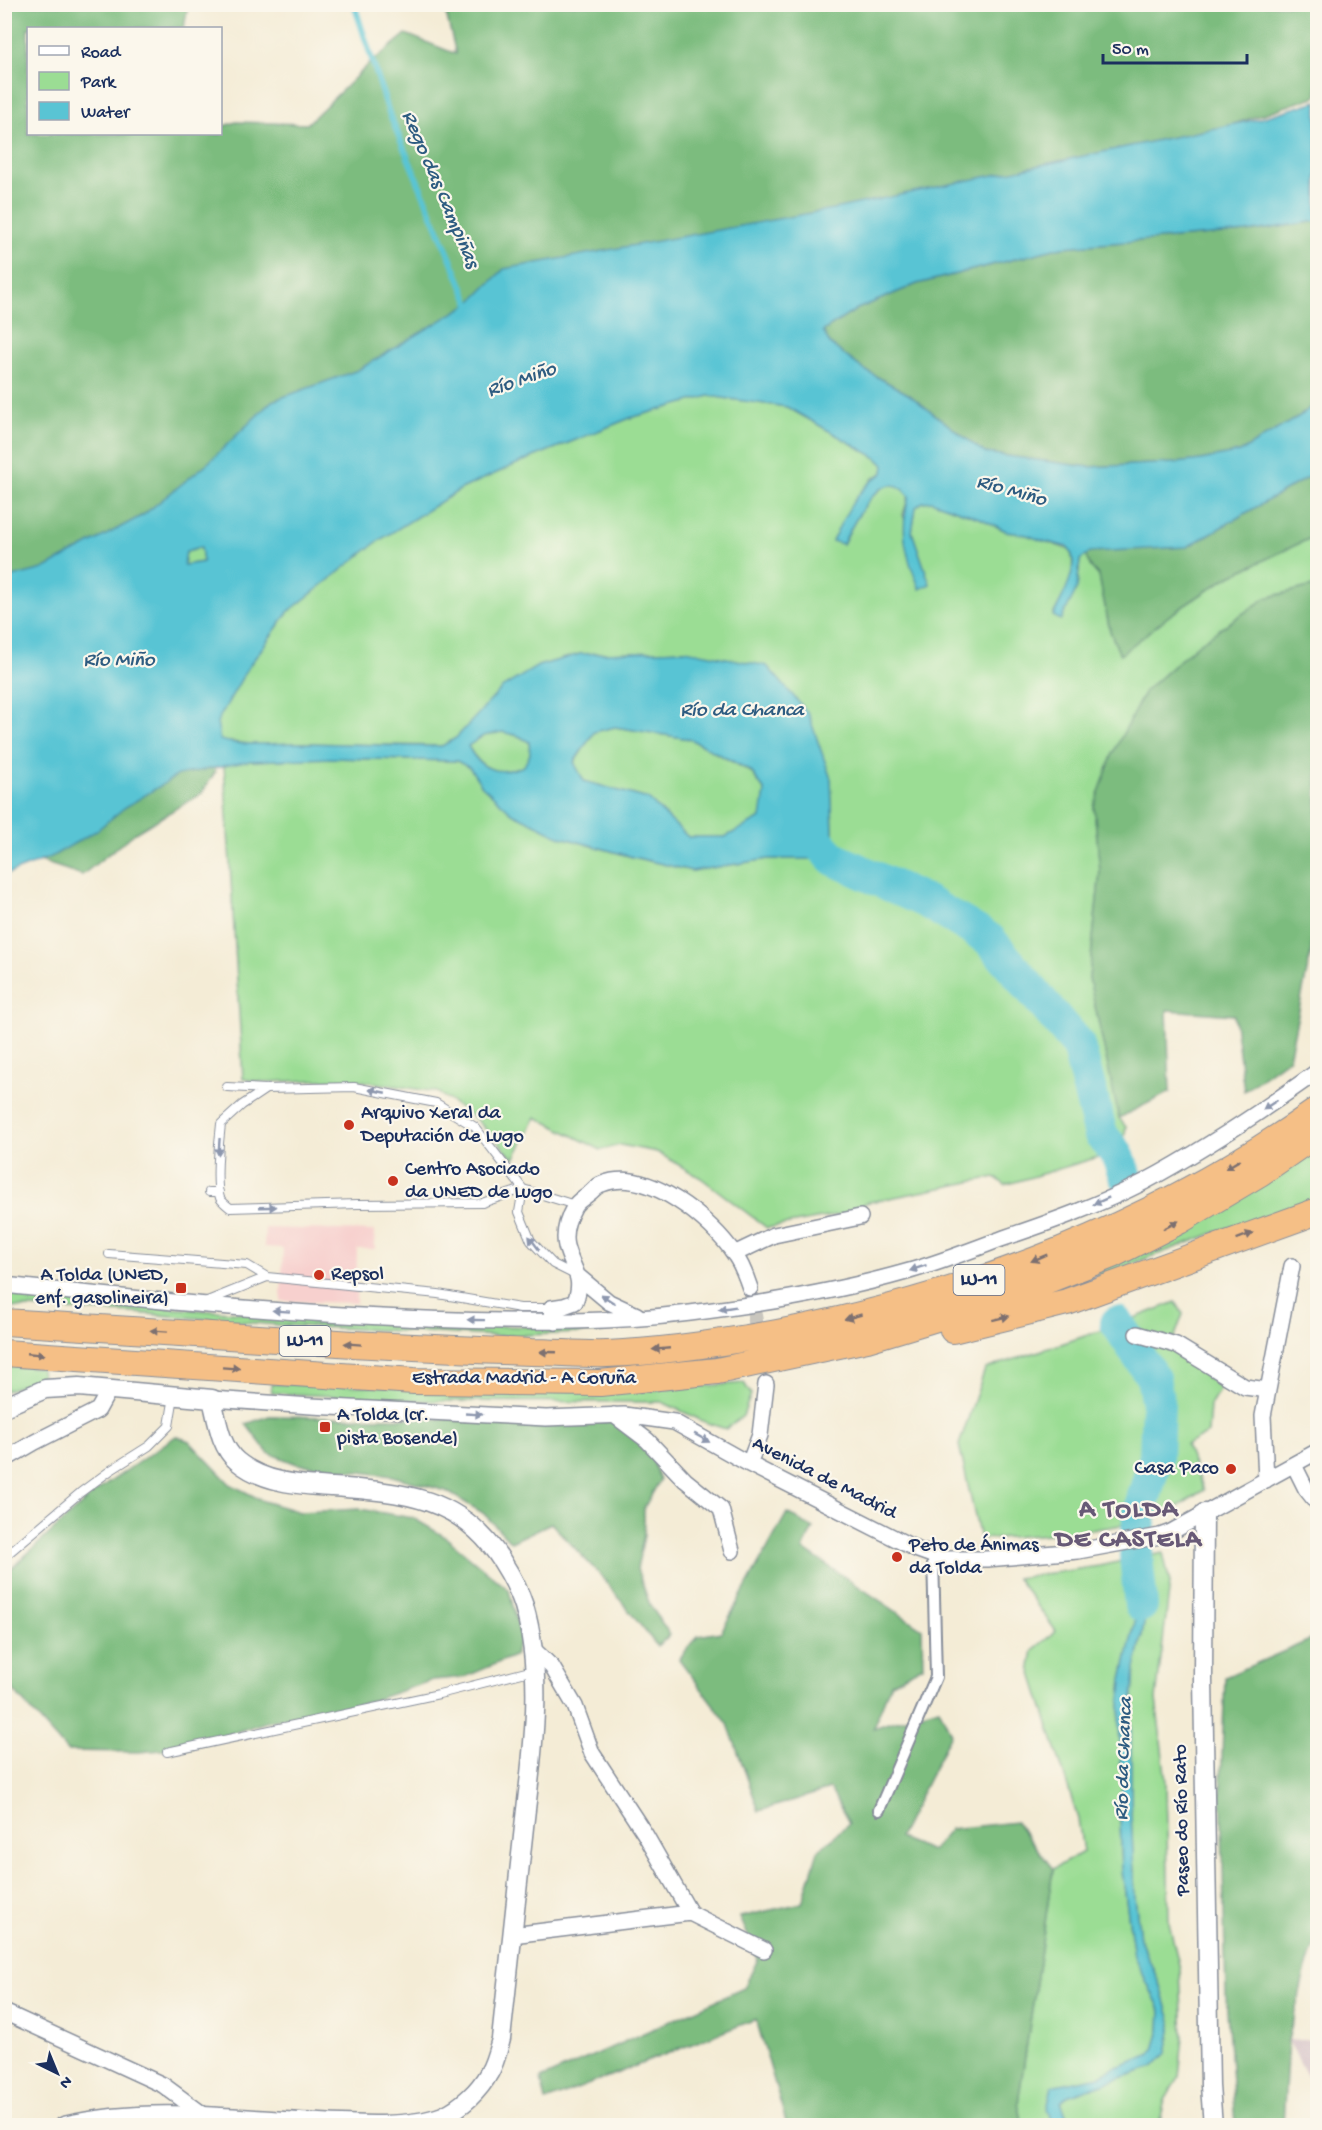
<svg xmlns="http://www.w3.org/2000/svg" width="1322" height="2130" viewBox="0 0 1322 2130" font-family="'Gochi Hand',sans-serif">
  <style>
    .built { fill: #f7d0ce }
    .industrial { fill: #d2bec4 }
    .green { fill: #9bdd94; stroke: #5b8679; stroke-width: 1.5 }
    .forest { fill: #7cbc7e; stroke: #4c766e; stroke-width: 1.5 }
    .water { fill: #59c4d4; stroke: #3a7a99; stroke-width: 1.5; fill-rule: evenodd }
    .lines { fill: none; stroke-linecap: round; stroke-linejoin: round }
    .stream { stroke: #59c4d4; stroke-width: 6 }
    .river { stroke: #59c4d4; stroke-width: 34 }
    .minor-tunnel { stroke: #c9c6be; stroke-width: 15; stroke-dasharray: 15 8; stroke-linecap: butt }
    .service-casing { stroke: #888e9a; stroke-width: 10 }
    .pedestrian-casing { stroke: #888e9a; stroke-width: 14 }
    .minor-casing { stroke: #888e9a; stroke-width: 18 }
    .tertiary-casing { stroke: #888e9a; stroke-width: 21 }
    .trunk-casing { stroke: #888e9a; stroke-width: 28 }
    .service { stroke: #fff; stroke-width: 8 }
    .pedestrian { stroke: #fff; stroke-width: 10 }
    .minor { stroke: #fff; stroke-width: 15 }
    .tertiary { stroke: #fff; stroke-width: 18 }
    .trunk { stroke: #f5bf86; stroke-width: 26 }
    .oneway { fill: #8d97ae }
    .oneway2 { fill: #7d7070 }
    .poi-dot { fill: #c8321e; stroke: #fbf7ec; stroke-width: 2 }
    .labels { text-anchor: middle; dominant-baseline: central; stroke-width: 4.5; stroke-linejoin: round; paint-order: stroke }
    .shield { fill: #fbf7ec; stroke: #5e6b89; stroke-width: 1.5 }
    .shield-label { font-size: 18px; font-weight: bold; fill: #1b2f5e }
    .poi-label { font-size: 20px; fill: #1b2f5e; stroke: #fbf7ec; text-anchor: start }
    .street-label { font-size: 20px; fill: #1b2f5e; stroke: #fbf7ec }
    .water-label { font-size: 21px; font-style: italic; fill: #2e5c81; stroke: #fbf7ec }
    .district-label { font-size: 26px; font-weight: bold; letter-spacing: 1.5px; fill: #675976; stroke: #fbf7ec }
  </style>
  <rect width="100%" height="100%" fill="#fbf7ec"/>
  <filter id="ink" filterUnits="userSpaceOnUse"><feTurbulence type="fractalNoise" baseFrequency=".0167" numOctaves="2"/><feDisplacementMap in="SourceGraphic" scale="12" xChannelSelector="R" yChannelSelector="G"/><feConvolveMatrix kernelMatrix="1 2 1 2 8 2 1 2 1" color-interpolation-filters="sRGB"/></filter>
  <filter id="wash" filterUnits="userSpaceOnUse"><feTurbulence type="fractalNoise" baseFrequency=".008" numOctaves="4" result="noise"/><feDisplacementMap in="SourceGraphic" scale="24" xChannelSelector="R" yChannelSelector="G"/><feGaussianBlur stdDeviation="1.35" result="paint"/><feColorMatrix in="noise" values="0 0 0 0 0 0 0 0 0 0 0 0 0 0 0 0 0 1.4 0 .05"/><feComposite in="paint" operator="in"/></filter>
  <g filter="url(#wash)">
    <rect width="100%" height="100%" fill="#f4ecd6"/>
    <path class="built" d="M 265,1228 L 375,1231 L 375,1249 L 357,1249 L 356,1303 L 281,1301 L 283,1248 L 264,1247 Z"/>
    <path class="industrial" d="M 1288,2040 L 1317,2040 L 1317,2095 Z"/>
    <path class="green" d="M 709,396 L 787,407 L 877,458 L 884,465 L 883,473 L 872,479 L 843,544 C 852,525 884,460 909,495 L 903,515 L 930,584 L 912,532 L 916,507 L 923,502 L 931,501 L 982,519 L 1008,532 L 1027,535 L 1070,550 C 1079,572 1063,596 1053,615 L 1061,620 L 1077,588 L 1080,560 L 1085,555 L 1091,567 L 1099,576 L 1110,631 L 1120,654 L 1170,615 L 1226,578 L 1317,535 L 1317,585 L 1266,598 L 1198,644 L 1145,691 L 1094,806 L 1100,871 L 1089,978 L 1119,1118 L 1126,1127 L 1123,1145 L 1102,1156 L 1005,1185 L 995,1177 L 865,1203 L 860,1211 L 767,1228 L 701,1178 L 657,1152 L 620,1145 L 601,1150 L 536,1117 L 514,1159 L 476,1119 L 437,1092 L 348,1079 L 264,1082 L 243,1079 L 224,765 L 250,761 L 331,758 L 457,761 L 470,768 L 482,786 L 561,837 L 632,857 L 692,871 L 768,859 L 834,858 L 831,779 L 685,650 L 580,654 L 538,666 L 477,716 L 456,738 L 442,746 L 298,743 L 261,745 L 220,741 L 216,722 L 247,669 L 288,612 L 378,541 L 461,489 L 521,462 L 630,418 Z
      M 201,547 L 203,562 L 184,565 L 186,551 Z
      M 615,727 L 690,739 L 751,772 L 765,791 L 762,818 L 725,837 L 688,837 L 648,799 L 584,781 L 574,763 L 594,732 Z
      M 502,731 L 519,736 L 529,742 L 530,754 L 525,766 C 498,776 482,771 468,746 L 483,736 Z
      M 1317,1146 L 1317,1200 L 1222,1230 L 1097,1277 L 1096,1273 Z
      M 5,1290 L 119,1305 L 434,1325 L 602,1328 L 603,1332 L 498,1336 L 280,1325 L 136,1313 L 5,1307 Z
      M 1176,1302 L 1183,1314 L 1171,1347 L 1220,1388 L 1210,1405 L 1208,1433 L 1186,1445 L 1204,1490 C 1190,1498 1175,1511 1160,1516 C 1107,1532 1036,1535 980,1539 L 959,1445 L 985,1369 L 1106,1329 Z
      M 5,1364 L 41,1368 L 42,1378 L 5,1391 Z
      M 744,1383 L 751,1394 L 743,1416 L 726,1429 L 707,1423 L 662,1402 L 434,1401 L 272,1393 L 271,1384 L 639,1391 Z
      M 1163,1553 L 1170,1583 L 1156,1699 L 1166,1782 L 1169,1923 L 1180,1969 L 1183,2037 L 1179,2077 L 1165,2100 L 1159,2125 L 1074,2125 L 1067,2118 L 1061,2101 L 1067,2096 L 1153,2067 L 1167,2053 L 1172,2025 L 1162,1990 L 1140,1939 L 1135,1897 L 1131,1813 L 1131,1724 L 1135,1668 L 1139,1651 L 1149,1597 L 1140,1558 Z
      M 1132,1559 L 1135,1622 L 1122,1679 L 1119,1722 L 1122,1785 L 1120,1818 L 1122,1871 L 1134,1956 L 1161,2011 L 1160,2030 L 1154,2050 L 1151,2055 L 1114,2068 L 1099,2076 L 1052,2087 L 1048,2110 L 1054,2125 L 1023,2125 L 1018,2103 L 1053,1869 L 1083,1852 L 1078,1819 L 1030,1667 L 1033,1650 L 1056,1631 L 1017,1578 L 1099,1566 Z"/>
    <path class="forest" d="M 5,5 L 188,5 L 184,28 L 28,28 L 28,134 L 220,134 L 221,127 L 236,122 L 307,124 L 368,65 L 406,34 L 456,54 L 444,5 L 1317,5 L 1317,96 L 1207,133 L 5,603 Z
      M 1317,221 L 1317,401 L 1303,414 L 1240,452 L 1201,460 L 1174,463 L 1089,467 L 985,453 L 908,394 L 863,369 L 830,344 L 823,331 L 857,309 L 917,284 L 1062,247 L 1247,232 Z
      M 1317,472 L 1317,535 L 1226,578 L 1170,615 L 1120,655 L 1110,631 L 1099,576 L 1091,567 L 1085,555 L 1096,550 L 1187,547 Z
      M 1317,585 L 1317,884 L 1315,888 L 1311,952 L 1289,1058 L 1244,1091 L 1234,1015 L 1167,1010 L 1170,1092 L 1119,1118 L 1089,978 L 1100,871 L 1094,806 L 1113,753 L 1145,691 L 1198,644 L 1266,598 Z
      M 212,749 L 215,772 L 202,793 L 135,833 L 82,875 L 34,859 Z
      M 269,1416 L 635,1422 L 639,1424 L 660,1480 L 644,1508 L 644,1535 L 637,1569 L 650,1605 L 670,1635 L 657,1646 L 602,1577 L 551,1523 L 511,1542 L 483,1513 L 446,1491 L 392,1476 L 297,1464 L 268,1453 L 246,1424 Z
      M 176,1436 L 189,1441 L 230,1484 L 263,1501 L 300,1512 L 360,1509 L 413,1518 L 444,1536 L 509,1590 L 521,1638 L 514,1656 L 465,1677 L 433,1680 L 365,1703 L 266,1722 L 188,1748 L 138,1752 L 67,1751 L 5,1681 L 4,1575 L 94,1493 Z
      M 787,1513 L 813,1528 L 803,1549 L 922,1629 L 923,1666 L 891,1683 L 873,1728 L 939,1708 L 951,1734 L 899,1838 L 932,1851 L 950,1829 L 1016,1822 L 1053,1869 L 1018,2103 L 1023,2125 L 787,2125 L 756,2019 L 546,2101 L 541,2079 L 744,1988 L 758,1959 L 740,1917 L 802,1903 L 818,1851 L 849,1823 L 830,1789 L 759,1811 L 728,1724 L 679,1659 L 698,1636 L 721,1632 Z
      M 1317,1637 L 1317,1936 L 1305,1972 L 1288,2040 L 1283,2125 L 1235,2125 L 1226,1996 L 1221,1783 L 1225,1677 Z"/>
    <path class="water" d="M 1317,101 L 1317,221 L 1247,232 L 1062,247 L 917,284 L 857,309 L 823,331 L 830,344 L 863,369 L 908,394 L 985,453 L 1089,467 L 1174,463 L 1201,460 L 1240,452 L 1303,414 L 1317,401 L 1317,472 L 1187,547 L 1090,552 L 1080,560 L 1077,588 L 1061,620 L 1053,616 C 1061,599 1084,562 1067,547 L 1043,541 L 1027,535 L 1008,532 L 982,519 L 931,501 L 923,502 L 916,507 L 912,532 L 930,584 L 920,589 C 906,557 899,531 909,496 C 884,459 852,525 843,544 L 832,541 C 845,515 857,488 883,473 L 884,465 L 877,458 L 787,407 L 709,396 L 630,418 L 521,462 L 461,489 L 378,541 L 288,612 L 247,669 L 217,722 L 220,740 C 245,747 273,743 298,743 C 346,743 394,747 442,746 L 456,738 L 503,687 L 538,666 L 580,654 L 685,650 L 767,666 L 808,713 L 831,779 L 834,859 L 768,859 L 692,871 L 633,857 L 561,837 L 512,813 L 482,786 L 470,768 L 457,761 L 331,758 L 250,761 L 178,775 L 124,808 L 96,831 L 51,857 L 5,875 L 5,579 L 43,569 L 143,515 L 209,462 L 272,401 L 358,370 L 470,303 L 504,269 L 838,208 L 1258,119 ZM 201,547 L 203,562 L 184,565 L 186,551 ZM 615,727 L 690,739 L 751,771 L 765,791 L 761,818 L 725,837 L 688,837 L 648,799 L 584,781 L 574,762 L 594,732 ZM 502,732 L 519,736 L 529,742 L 530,754 L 524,766 C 499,776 480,771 468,746 L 483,736 Z
      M 1140,1558 L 1149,1596 L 1139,1651 L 1135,1668 L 1131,1723 L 1131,1813 L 1135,1897 L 1140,1939 L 1162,1990 L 1172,2025 L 1167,2053 L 1153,2067 L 1067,2096 L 1061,2102 L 1067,2118 L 1074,2125 L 1054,2125 L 1047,2110 L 1052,2086 L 1099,2076 L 1114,2068 L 1150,2055 L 1154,2050 L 1160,2030 L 1161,2011 L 1134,1956 L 1122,1871 L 1120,1818 L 1122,1785 L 1119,1722 L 1122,1679 L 1135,1622 L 1132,1559 Z"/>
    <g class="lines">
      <path class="stream" d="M 354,4 L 389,113 L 472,309"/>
      <path class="river" d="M 807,823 L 818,842 L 834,859 L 927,902 L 989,939 L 1078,1045 L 1101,1135 L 1117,1154 L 1126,1177
        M 1117,1323 L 1153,1378 L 1158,1404 L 1156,1457 L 1140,1510 L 1136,1556 L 1141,1605"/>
    </g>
  </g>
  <g filter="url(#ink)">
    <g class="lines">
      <path class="minor-tunnel" d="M 750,1288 L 766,1384"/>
      <defs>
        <path id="service" d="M 227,1087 L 266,1089 L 354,1087 L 436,1103 L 475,1127 L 523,1189 L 519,1212 L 531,1241 L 553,1264 L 575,1275
          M 266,1089 L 242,1105 L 221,1124 C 219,1140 215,1184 220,1198 C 222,1202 227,1205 230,1208 L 358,1204 L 482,1203 L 523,1189 L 575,1205
          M 209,1192 L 219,1192
          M 109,1254 L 247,1265 L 267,1277
          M 205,1302 L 267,1277 L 438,1294 L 520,1308 L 551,1308
          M 4,1557 L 81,1492 L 111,1470 L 149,1446 L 169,1426 L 174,1396
          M 167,1752 L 439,1694 L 534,1670"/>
        <path id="pedestrian" d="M 879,1810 L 936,1677 L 933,1555"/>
        <path id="minor" d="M 734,1254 L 774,1235 L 860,1217
          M 579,1277 L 609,1302 L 637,1315
          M 4,1285 C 155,1301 306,1316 457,1320 C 534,1322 613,1323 690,1313 C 763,1304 836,1292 906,1272 C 939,1263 971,1250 1004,1238 C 1051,1222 1099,1205 1144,1182 C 1204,1150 1262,1111 1318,1071
          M 556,1322 L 551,1308 L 564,1306 L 575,1302 C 585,1276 572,1270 566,1246 C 563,1233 568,1218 574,1207 C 577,1201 586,1196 591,1192 C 594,1189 598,1185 602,1184 C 647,1166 712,1220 735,1255 C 742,1265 746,1276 750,1288
          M 1137,1334 L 1176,1345 L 1245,1387 L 1268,1390
          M 212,1399 L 311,1406 L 546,1418 L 624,1415 L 674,1422 L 749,1464 L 918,1550 L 943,1559 L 987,1559 L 1078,1551 L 1160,1536 L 1171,1532 L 1318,1451
          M 614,1415 L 647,1440 L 685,1480 L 721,1509 L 732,1551
          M 4,1460 L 35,1442 L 98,1410 L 109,1390
          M 749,1464 L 760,1435 L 766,1384
          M 1294,1465 L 1306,1489 L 1318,1504
          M 1266,1480 L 1263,1416 L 1292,1266
          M 533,1649 L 552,1667 L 575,1706 L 592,1753 L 645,1834 L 690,1913 L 764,1950
          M 512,1935 L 690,1913
          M 4,2012 L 163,2085 L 205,2116"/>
        <path id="tertiary" d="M 4,1407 L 45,1389 L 79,1387 L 212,1399 C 217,1419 220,1447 237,1461 C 263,1483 300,1485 332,1487 C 402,1492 461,1496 502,1561 C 511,1575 519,1590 524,1606 C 545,1678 532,1754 524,1827 C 516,1897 509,1968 501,2039 C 498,2050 495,2063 489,2073 C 479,2091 462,2107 443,2116 C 407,2130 340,2124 300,2122 C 222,2117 141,2108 64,2126
          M 1204,1513 L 1203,1679 L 1210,2086 L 1213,2126"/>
        <path id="trunk" d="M 4,1322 C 121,1329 237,1336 353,1344 C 413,1347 472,1350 531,1352 C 556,1352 582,1355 607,1354 C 664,1352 721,1343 777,1333 C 968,1297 1158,1224 1318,1110
          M 953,1330 L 1067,1302 L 1318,1211
          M 4,1353 L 414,1381 L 600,1383 L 717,1371 L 867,1339 L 999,1299 L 1112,1255 L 1179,1221 L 1260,1173 L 1318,1133"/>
      </defs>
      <use href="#service" class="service-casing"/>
      <use href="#pedestrian" class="pedestrian-casing"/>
      <use href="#minor" class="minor-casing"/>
      <use href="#tertiary" class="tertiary-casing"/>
      <use href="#trunk" class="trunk-casing"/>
      <use href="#service" class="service"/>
      <use href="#pedestrian" class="pedestrian"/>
      <use href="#minor" class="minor"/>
      <use href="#tertiary" class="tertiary"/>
      <use href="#trunk" class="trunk"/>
    </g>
    <defs><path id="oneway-solid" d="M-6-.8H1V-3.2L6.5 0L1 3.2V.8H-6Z" transform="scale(1.5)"/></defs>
    <g class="oneway">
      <use href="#oneway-solid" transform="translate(377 1091) rotate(-169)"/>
      <use href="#oneway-solid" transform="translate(1270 1105) rotate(146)"/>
      <use href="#oneway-solid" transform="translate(219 1147) rotate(94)"/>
      <use href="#oneway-solid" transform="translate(1101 1201) rotate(156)"/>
      <use href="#oneway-solid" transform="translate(268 1207) rotate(-2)"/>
      <use href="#oneway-solid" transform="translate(534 1243) rotate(-127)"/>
      <use href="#oneway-solid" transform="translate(918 1268) rotate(161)"/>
      <use href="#oneway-solid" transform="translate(608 1299) rotate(-146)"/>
      <use href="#oneway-solid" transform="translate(727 1308) rotate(171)"/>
      <use href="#oneway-solid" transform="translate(281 1311) rotate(-176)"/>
      <use href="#oneway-solid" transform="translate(476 1320) rotate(-179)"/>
      <use href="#oneway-solid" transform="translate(474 1414) rotate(3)"/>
      <use href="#oneway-solid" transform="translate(702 1438) rotate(29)"/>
    </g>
    <g class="oneway2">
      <use href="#oneway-solid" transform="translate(1233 1164) rotate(149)"/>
      <use href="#oneway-solid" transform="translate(1171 1225) rotate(-27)"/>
      <use href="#oneway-solid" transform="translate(1245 1236) rotate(-20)"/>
      <use href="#oneway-solid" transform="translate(1039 1258) rotate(157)"/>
      <use href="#oneway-solid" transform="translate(853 1317) rotate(164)"/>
      <use href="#oneway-solid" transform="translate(1001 1318) rotate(-14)"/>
      <use href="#oneway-solid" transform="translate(159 1331) rotate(-176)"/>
      <use href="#oneway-solid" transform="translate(353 1344) rotate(-176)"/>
      <use href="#oneway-solid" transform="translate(661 1349) rotate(175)"/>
      <use href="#oneway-solid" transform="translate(548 1352) rotate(-178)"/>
      <use href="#oneway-solid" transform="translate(36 1354) rotate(5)"/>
      <use href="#oneway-solid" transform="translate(231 1368) rotate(4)"/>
    </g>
  </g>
  <g class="poi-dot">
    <circle cx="349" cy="1125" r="6"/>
    <circle cx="393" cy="1181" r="6"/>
    <circle cx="319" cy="1275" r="6"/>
    <rect x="175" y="1282" width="12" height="12" rx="3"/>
    <rect x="319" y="1421" width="12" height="12" rx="3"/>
    <circle cx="1231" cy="1469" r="6"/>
    <circle cx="897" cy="1557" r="6"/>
  </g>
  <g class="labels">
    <g class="shield">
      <rect x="953.5" y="1265" width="51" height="30" rx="4.5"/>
      <rect x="279.5" y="1326" width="51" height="30" rx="4.5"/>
    </g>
    <g class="shield-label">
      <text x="979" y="1280">LU-11</text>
      <text x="305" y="1341">LU-11</text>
    </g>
    <g class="poi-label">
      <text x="361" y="1114">Arquivo Xeral da<tspan x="361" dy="23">Deputación de Lugo</tspan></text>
      <text x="405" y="1170">Centro Asociado<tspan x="405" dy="23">da UNED de Lugo</tspan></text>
      <text x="331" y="1275">Repsol</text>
      <text x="169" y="1276" text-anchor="end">A Tolda (UNED,<tspan x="169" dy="23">enf. gasolineira)</tspan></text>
      <text x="337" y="1416">A Tolda (cr.<tspan x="337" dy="23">pista Bosende)</tspan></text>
      <text x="1219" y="1469" text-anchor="end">Casa Paco</text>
      <text x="909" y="1546">Peto de Ánimas<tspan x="909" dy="23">da Tolda</tspan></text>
    </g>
    <g class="street-label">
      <text x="524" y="1379">Estrada Madrid - A Coruña</text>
      <text transform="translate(824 1479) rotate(27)">Avenida de Madrid</text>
      <text transform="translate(1183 1820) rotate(-91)">Paseo do Río Rato</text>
    </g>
    <g class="water-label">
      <text transform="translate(439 190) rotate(67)">Rego das Campiñas</text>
      <text transform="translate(522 381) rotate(-19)">Río Miño</text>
      <text transform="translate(1011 492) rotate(16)">Río Miño</text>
      <text x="119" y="661">Río Miño</text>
      <text x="742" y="711">Río da Chanca</text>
      <text transform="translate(1125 1759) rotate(-88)">Río da Chanca</text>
    </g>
    <g class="district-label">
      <text x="1129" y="1511">A TOLDA<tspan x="1129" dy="30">DE CASTELA</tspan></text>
    </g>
  </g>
  <rect width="1322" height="2130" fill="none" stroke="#fbf7ec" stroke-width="24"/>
  <rect x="27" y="27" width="195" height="108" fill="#fbf7ec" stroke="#a1a7b3" stroke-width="1.5"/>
  <rect x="39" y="46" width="30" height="9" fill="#ffffff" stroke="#a1a7b3" stroke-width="1.5"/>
  <text x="81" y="57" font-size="18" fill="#1b2f5e">Road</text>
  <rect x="39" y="72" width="30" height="18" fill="#9bdd94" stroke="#a1a7b3" stroke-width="1.5"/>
  <text x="81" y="87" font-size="18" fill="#1b2f5e">Park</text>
  <rect x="39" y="102" width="30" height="18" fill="#59c4d4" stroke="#a1a7b3" stroke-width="1.5"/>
  <text x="81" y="117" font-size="18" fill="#1b2f5e">Water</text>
  <g transform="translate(57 2073) rotate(137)" stroke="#fbf7ec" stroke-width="4.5" paint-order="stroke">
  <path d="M0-4.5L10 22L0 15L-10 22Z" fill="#1b2f5e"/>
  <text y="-9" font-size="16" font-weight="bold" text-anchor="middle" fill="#1b2f5e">N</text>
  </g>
  <path d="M1103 54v9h144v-9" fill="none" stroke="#1b2f5e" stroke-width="3"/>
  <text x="1112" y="54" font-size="18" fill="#1b2f5e" stroke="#fbf7ec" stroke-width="4.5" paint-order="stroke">50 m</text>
</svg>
